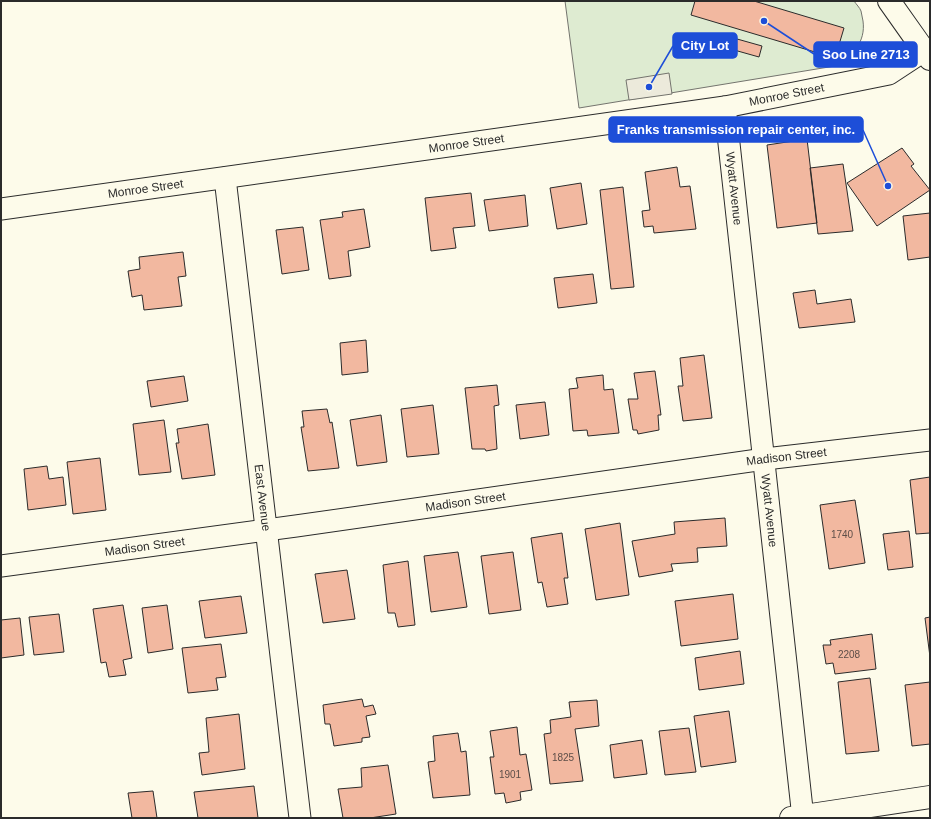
<svg xmlns="http://www.w3.org/2000/svg" width="931" height="819" viewBox="0 0 931 819" font-family="Helvetica,sans-serif">
  <style>
    .green { fill: #deebd1; stroke: #74746e }
    .parking { fill: #eceadb; stroke: #74746e }
    .building { fill: #f2b8a0; stroke: #2b2b2b }
    .lines { fill: none; stroke-linecap: round; stroke-linejoin: round }
    .street-casing { stroke: #2b2b2b; stroke-width: 23 }
    .secondary-casing { stroke: #2b2b2b; stroke-width: 24 }
    .street { stroke: #fdfbea; stroke-width: 21 }
    .secondary { stroke: #fdfbea; stroke-width: 22 }
    .labels { text-anchor: middle; dominant-baseline: central; stroke-width: 3; stroke-linejoin: round; paint-order: stroke }
    .number-label { font-size: 10px; fill: #5d4e48 }
    .street-label { font-size: 12px; fill: #2b2b2b; stroke: #fdfbea }
    .leader { fill: none; stroke: #1d4ed8; stroke-width: 1.5 }
    .callout-dot { fill: #1d4ed8; stroke: #fdfbea; stroke-width: 1.5 }
    .callout { fill: #1d4ed8; stroke: #1d4ed8; stroke-width: 1.5 }
    .callout-label { font-size: 13px; text-anchor: middle; font-weight: bold; fill: #fff }
  </style>
  <rect width="100%" height="100%" fill="#fdfbea"/>
  <path class="green" d="M 565,1 L 854,1 C 856,4 860,8 861,11 C 862,14 862,18 863,21 C 866,42 852,57 835,66 L 579,108 Z"/>
  <path class="parking" d="M 669,73 L 672,94 L 629,100 L 626,80 Z"/>
  <path class="building" d="M 695,1 L 754,1 L 844,28 L 835,58 L 691,15 Z
    M 730,37 L 762,46 L 759,57 L 727,48 Z
    M 807,139 L 817,223 L 777,228 L 767,145 Z
    M 902,148 L 914,164 L 911,166 L 930,190 L 877,226 L 847,183 Z
    M 843,164 L 853,231 L 818,234 L 810,168 Z
    M 677,167 L 680,187 L 690,186 L 696,229 L 654,233 L 653,226 L 644,227 L 642,211 L 650,210 L 645,172 Z
    M 581,183 L 587,224 L 557,229 L 550,188 Z
    M 623,187 L 634,287 L 611,289 L 600,190 Z
    M 471,193 L 475,226 L 453,228 L 456,248 L 431,251 L 425,198 Z
    M 525,195 L 528,226 L 489,231 L 484,200 Z
    M 364,209 L 370,247 L 348,251 L 351,276 L 329,279 L 320,220 L 343,217 L 342,212 Z
    M 930,213 L 930,257 L 908,260 L 903,216 Z
    M 303,227 L 309,270 L 282,274 L 276,230 Z
    M 183,252 L 186,276 L 178,277 L 182,306 L 144,310 L 142,295 L 132,297 L 128,271 L 140,269 L 139,257 Z
    M 593,274 L 597,303 L 558,308 L 554,278 Z
    M 815,290 L 817,304 L 851,299 L 855,322 L 799,328 L 793,293 Z
    M 366,340 L 368,372 L 342,375 L 340,343 Z
    M 704,355 L 712,418 L 683,421 L 678,386 L 683,386 L 680,358 Z
    M 655,371 L 661,415 L 658,415 L 659,430 L 638,434 L 637,430 L 633,430 L 628,399 L 638,399 L 634,373 Z
    M 603,375 L 604,390 L 613,389 L 619,433 L 588,436 L 587,430 L 573,431 L 569,389 L 578,388 L 576,378 Z
    M 184,376 L 188,401 L 151,407 L 147,381 Z
    M 497,385 L 499,405 L 494,406 L 497,449 L 486,451 L 485,449 L 472,449 L 465,388 Z
    M 545,402 L 549,435 L 520,439 L 516,405 Z
    M 433,405 L 439,454 L 407,457 L 401,409 Z
    M 327,409 L 330,423 L 332,422 L 339,468 L 308,471 L 301,427 L 304,427 L 302,411 Z
    M 381,415 L 387,462 L 357,466 L 350,420 Z
    M 164,420 L 171,472 L 139,475 L 133,424 Z
    M 208,424 L 215,475 L 182,479 L 176,443 L 179,443 L 177,429 Z
    M 100,458 L 106,510 L 73,514 L 67,462 Z
    M 47,466 L 49,479 L 63,477 L 66,505 L 28,510 L 24,469 Z
    M 930,477 L 930,533 L 916,534 L 910,480 Z
    M 855,500 L 865,563 L 829,569 L 820,505 Z
    M 725,518 L 727,546 L 697,548 L 698,562 L 671,564 L 673,571 L 639,577 L 632,541 L 675,534 L 674,522 Z
    M 620,523 L 629,595 L 596,600 L 585,529 Z
    M 909,531 L 913,567 L 888,570 L 883,534 Z
    M 562,533 L 568,578 L 564,578 L 568,604 L 547,607 L 542,582 L 538,583 L 531,538 Z
    M 458,552 L 467,607 L 431,612 L 424,556 Z
    M 513,552 L 521,610 L 489,614 L 481,556 Z
    M 408,561 L 415,625 L 398,627 L 395,613 L 388,613 L 383,565 Z
    M 347,570 L 355,619 L 323,623 L 315,574 Z
    M 733,594 L 738,639 L 681,646 L 675,601 Z
    M 241,596 L 247,633 L 205,638 L 199,601 Z
    M 123,605 L 132,658 L 123,660 L 126,675 L 109,677 L 106,662 L 101,663 L 93,609 Z
    M 167,605 L 173,649 L 148,653 L 142,608 Z
    M 59,614 L 64,652 L 34,655 L 29,617 Z
    M 930,617 L 930,657 L 925,618 Z
    M 20,618 L 24,655 L 1,658 L 1,620 Z
    M 872,634 L 876,669 L 835,674 L 833,663 L 826,664 L 823,645 L 831,645 L 830,640 Z
    M 221,644 L 226,677 L 216,678 L 218,690 L 188,693 L 182,648 Z
    M 740,651 L 744,684 L 699,690 L 695,658 Z
    M 870,678 L 879,751 L 846,754 L 838,682 Z
    M 930,682 L 930,744 L 912,746 L 905,685 Z
    M 362,699 L 364,707 L 373,705 L 376,714 L 366,716 L 370,737 L 362,738 L 362,742 L 334,746 L 330,724 L 325,724 L 323,705 Z
    M 597,700 L 599,726 L 575,729 L 583,781 L 550,784 L 544,734 L 551,733 L 550,720 L 571,717 L 569,702 Z
    M 729,711 L 736,762 L 701,767 L 694,716 Z
    M 239,714 L 245,769 L 202,775 L 199,753 L 209,752 L 206,718 Z
    M 517,727 L 520,755 L 526,754 L 532,790 L 520,792 L 521,800 L 506,803 L 504,793 L 495,794 L 490,757 L 494,757 L 490,731 Z
    M 689,728 L 696,772 L 665,775 L 659,731 Z
    M 458,733 L 461,752 L 466,751 L 470,795 L 433,798 L 428,762 L 435,761 L 433,736 Z
    M 642,740 L 647,774 L 614,778 L 610,745 Z
    M 388,765 L 396,814 L 370,818 L 343,818 L 338,789 L 362,787 L 361,768 Z
    M 254,786 L 258,818 L 198,818 L 194,792 Z
    M 153,791 L 157,818 L 132,818 L 128,793 Z"/>
  <g class="lines">
    <defs>
      <g id="street">
        <path id="s1" d="M 725,107 L 803,818"/>
        <path id="s2" d="M 225,178 L 300,818"/>
        <path id="s3" d="M 1,209 L 725,107 L 889,74 L 924,51"/>
        <path id="s4" d="M 1,566 L 296,526 L 765,459 L 930,440"/>
      </g>
      <path id="secondary" d="M 889,1 L 930,59
        M 791,818 L 930,797"/>
    </defs>
    <use href="#street" class="street-casing"/>
    <use href="#secondary" class="secondary-casing"/>
    <use href="#street" class="street"/>
    <use href="#secondary" class="secondary"/>
  </g>
  <g class="labels">
    <g class="number-label">
      <text x="842" y="534">1740</text>
      <text x="849" y="654">2208</text>
      <text x="563" y="757">1825</text>
      <text x="510" y="774">1901</text>
    </g>
    <g class="street-label">
      <text stroke="none"><textPath href="#s3" startOffset="794">Monroe Street</textPath></text>
      <text stroke="none"><textPath href="#s3" startOffset="470">Monroe Street</textPath></text>
      <text stroke="none"><textPath href="#s1" startOffset="82">Wyatt Avenue</textPath></text>
      <text stroke="none"><textPath href="#s3" startOffset="146">Monroe Street</textPath></text>
      <text stroke="none"><textPath href="#s4" startOffset="793">Madison Street</textPath></text>
      <text stroke="none"><textPath href="#s2" startOffset="322">East Avenue</textPath></text>
      <text stroke="none"><textPath href="#s4" startOffset="469">Madison Street</textPath></text>
      <text stroke="none"><textPath href="#s1" startOffset="406">Wyatt Avenue</textPath></text>
      <text stroke="none"><textPath href="#s4" startOffset="145">Madison Street</textPath></text>
    </g>
  </g>
  <path class="leader" d="M649 87L673 46M764 21L814 54M888 186L863 130"/>
  <g class="callout-dot">
    <circle cx="649" cy="87" r="4"/>
    <circle cx="764" cy="21" r="4"/>
    <circle cx="888" cy="186" r="4"/>
  </g>
  <g class="callout">
    <rect x="673" y="33" width="64" height="25" rx="4"/>
    <rect x="814" y="42" width="103" height="25" rx="4"/>
    <rect x="609" y="117" width="254" height="25" rx="4"/>
  </g>
  <g class="callout-label">
    <text x="705" y="50">City Lot</text>
    <text x="866" y="59">Soo Line 2713</text>
    <text x="736" y="134">Franks transmission repair center, inc.</text>
  </g>
  <rect width="931" height="819" fill="none" stroke="#2b2b2b" stroke-width="4"/>
</svg>
